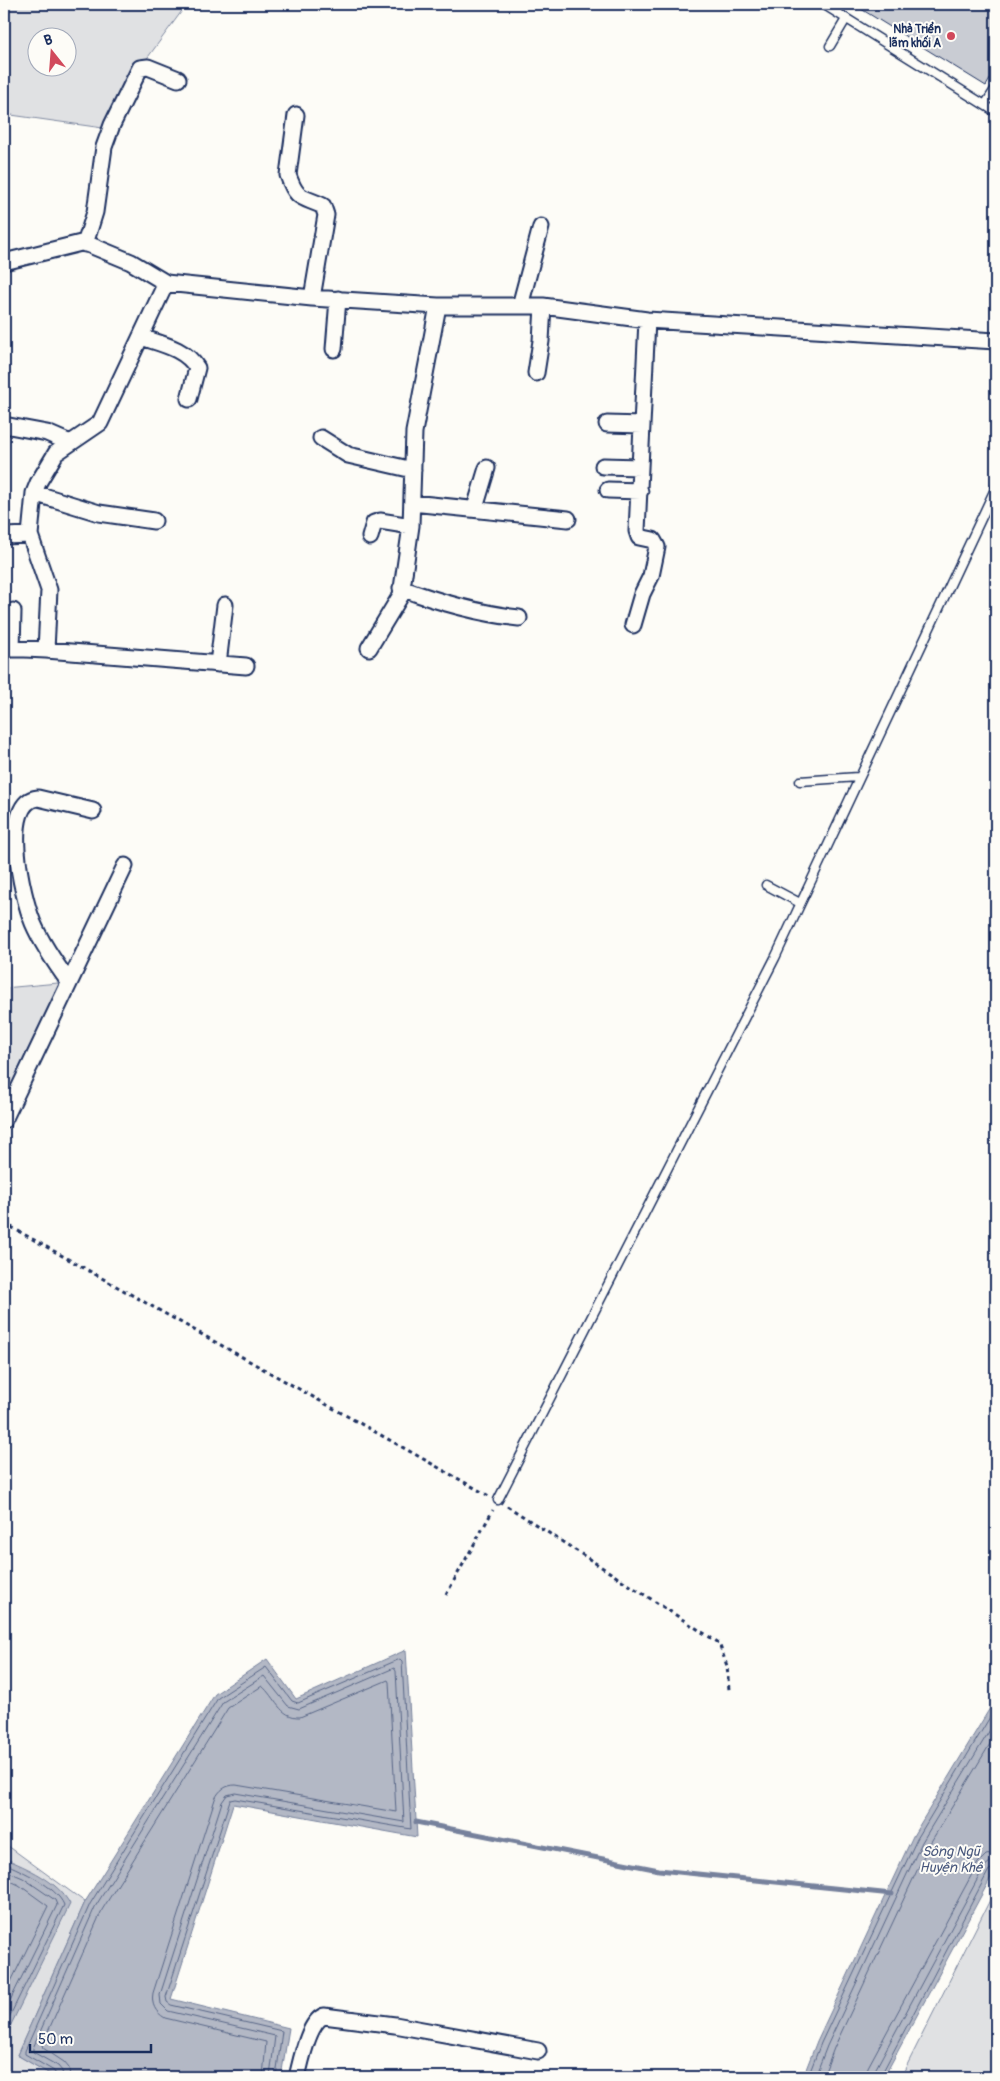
<svg xmlns="http://www.w3.org/2000/svg" width="1000" height="2081" viewBox="0 0 1000 2081" font-family="Pangolin,sans-serif">
  <style>
    .green { fill: #e0e1e3; stroke: #7e88a0; fill-rule: evenodd }
    .water { fill: #b3b8c5; stroke: #76819c }
    .lines { fill: none; stroke-linecap: round; stroke-linejoin: round }
    .shore { stroke: #586687; stroke-width: 1 }
    .stream { stroke: #76819c; stroke-width: 5 }
    .building { fill: #c9ccd3; stroke: #1b2f5e }
    .lane-casing { stroke: #1b2f5e; stroke-width: 11 }
    .street-casing { stroke: #1b2f5e; stroke-width: 19 }
    .path { stroke: #1b2f5e; stroke-width: 3; stroke-dasharray: 4 4; stroke-linecap: butt }
    .lane { stroke: #fdfcf7; stroke-width: 8 }
    .street { stroke: #fdfcf7; stroke-width: 15 }
    .poi-dot { fill: #d1495b; stroke: #fdfcf7; stroke-width: 2 }
    .labels { text-anchor: middle; dominant-baseline: central; stroke-width: 4; stroke-linejoin: round; paint-order: stroke }
    .poi-label { font-size: 12px; font-weight: bold; fill: #1b2f5e; stroke: #fdfcf7; text-anchor: end }
    .water-label { font-size: 14px; font-style: italic; fill: #49587d; stroke: #fdfcf7 }
  </style>
  <rect width="100%" height="100%" fill="#fdfcf7"/>
  <filter id="ink" filterUnits="userSpaceOnUse"><feTurbulence type="fractalNoise" baseFrequency=".02" numOctaves="2"/><feDisplacementMap in="SourceGraphic" scale="10" xChannelSelector="R" yChannelSelector="G"/><feConvolveMatrix kernelMatrix="1 2 1 2 8 2 1 2 1" color-interpolation-filters="sRGB"/></filter>
  <g filter="url(#ink)">
    <path class="green" d="M 4,4 L 187,4 L 140,68 L 110,129 L 4,114 ZM 38,38 L 68,38 L 68,68 L 38,68 Z
      M 69,982 L 4,1120 L 4,988 Z
      M 4,1843 L 85,1902 L 17,2055 L 55,2077 L 4,2077 Z
      M 996,1888 L 996,2077 L 901,2077 Z"/>
    <path class="water" d="M 406,1650 L 417,1837 L 233,1804 L 171,1999 L 289,2028 L 281,2077 L 55,2077 L 17,2055 L 85,1902 L 215,1694 L 267,1659 L 296,1699 Z
      M 996,1698 L 996,1868 L 884,2077 L 803,2077 L 817,2041 L 913,1836 Z
      M 4,1858 C 27,1868 58,1881 70,1904 L 4,2039 Z"/>
    <g class="lines">
      <path class="shore" d="M 4,1863 C 22,1871 56,1886 64,1905 L 4,2028
        M 4,1870 L 23,1878 L 55,1900 L 57,1905 L 4,2013
        M 4,1878 L 19,1885 L 48,1906 L 4,1996
        M 57,2077 L 54,2071 L 25,2054 L 25,2051 L 90,1904 L 218,1698 L 266,1667 L 292,1701 L 298,1703 L 400,1659 L 402,1661 L 411,1829 L 235,1799 L 230,1800 L 166,1997 L 167,2002 L 171,2005 L 282,2031 L 276,2077
        M 63,2077 L 62,2071 L 58,2066 L 33,2052 L 33,2048 L 95,1907 L 223,1702 L 264,1676 L 288,1706 L 299,1709 L 394,1668 L 396,1671 L 404,1822 L 235,1793 L 227,1795 L 222,1802 L 160,1995 L 161,2004 L 168,2011 L 275,2036 L 270,2077
        M 70,2077 L 69,2068 L 64,2062 L 43,2048 L 42,2045 L 102,1910 L 228,1708 L 262,1686 C 275,1697 280,1718 300,1717 L 388,1680 L 389,1682 L 396,1812 L 236,1785 C 226,1785 219,1790 215,1799 L 153,1993 C 151,2004 155,2012 165,2018 L 266,2042 L 263,2077
        M 808,2077 L 821,2043 L 917,1839 L 996,1707
        M 815,2077 L 827,2046 L 922,1842 L 996,1720
        M 823,2077 L 834,2048 L 929,1845 L 996,1734
        M 866,2077 L 868,2067 L 978,1863 L 986,1855 L 996,1853
        M 873,2077 L 875,2070 L 984,1867 L 990,1862 L 996,1860
        M 880,2077 L 989,1870 L 996,1867"/>
      <path class="stream" d="M 416,1822 L 659,1870 L 892,1894"/>
    </g>
    <path class="building" d="M 853,4 L 996,4 L 996,69 L 986,86 Z"/>
    <g class="lines">
      <defs>
        <path id="lane" d="M 823,4 L 996,112
          M 830,46 L 846,19
          M 985,105 L 996,88
          M 800,781 L 858,777
          M 766,885 L 800,903
          M 498,1500 L 775,958 L 996,487"/>
        <path id="street" d="M 296,115 L 288,175 C 297,201 302,196 323,206 L 326,215 L 312,298
          M 85,244 L 95,212 L 104,147 L 112,125 L 140,68 L 148,67 L 178,79
          M 4,262 L 81,243 L 90,245 L 131,262 L 166,283 L 312,298 L 438,306 L 543,306 L 647,320 L 996,341
          M 520,306 L 541,227
          M 141,337 C 161,344 185,348 197,368 L 189,399
          M 334,349 L 338,299
          M 536,373 L 541,341 L 543,306
          M 607,424 L 642,425
          M 4,425 L 47,433 L 70,443
          M 321,438 L 348,455 L 413,470
          M 603,466 L 640,467
          M 608,490 L 640,491
          M 34,493 L 99,513 L 154,521
          M 412,503 L 568,519
          M 475,508 L 487,468
          M 4,536 L 30,535
          M 370,537 L 374,523 L 380,521 L 411,526
          M 401,588 C 441,603 477,613 519,618
          M 633,625 L 642,594 L 651,576 L 657,547 L 653,540 L 639,537 L 637,531 L 647,320
          M 4,648 L 46,650 L 246,666
          M 369,648 L 401,595 L 411,526 L 414,432 L 438,306
          M 12,649 L 13,611
          M 46,650 L 49,590 L 30,535 L 34,493 L 38,483 L 56,453 L 100,423 L 166,283
          M 218,664 L 225,605
          M 69,982 C 55,963 42,944 33,923 C 22,896 0,801 38,798 L 93,811
          M 4,1120 L 125,866
          M 297,2077 C 301,2062 308,2022 324,2016 L 395,2025 L 538,2051"/>
      </defs>
      <use href="#lane" class="lane-casing"/>
      <use href="#street" class="street-casing"/>
      <path class="path" d="M 4,1223 L 489,1496
        M 507,1506 L 719,1643 L 727,1666 L 729,1690
        M 446,1595 L 493,1510"/>
      <use href="#lane" class="lane"/>
      <use href="#street" class="street"/>
    </g>
  </g>
  <circle class="poi-dot" cx="951" cy="36" r="5"/>
  <g class="labels">
    <g class="poi-label">
      <text x="941" y="29">Nhà Triển<tspan x="941" dy="14">lãm khối A</tspan></text>
    </g>
    <g class="water-label">
      <text x="951" y="1851">Sông Ngũ<tspan x="951" dy="16">Huyện Khê</tspan></text>
    </g>
  </g>
  <rect width="1000" height="2081" fill="none" stroke="#fdfcf7" stroke-width="20"/>
  <rect x="10" y="10" width="980" height="2061" fill="none" stroke="#1b2f5e" stroke-width="2" filter="url(#ink)"/>
  <g transform="translate(52 52) rotate(343)"><circle r="24" fill="#fdfcf7" stroke="#a3aaba"/>
  <path d="M0-4L9 19L0 12L-9 19Z" fill="#d1495b"/>
  <text y="-8" font-size="14" font-weight="bold" text-anchor="middle" fill="#1b2f5e">B</text>
  </g>
  <path d="M30 2044v8h121v-8" fill="none" stroke="#1b2f5e" stroke-width="2.5"/>
  <text x="38" y="2044" font-size="15" fill="#1b2f5e" stroke="#fdfcf7" stroke-width="4" paint-order="stroke">50 m</text>
</svg>
